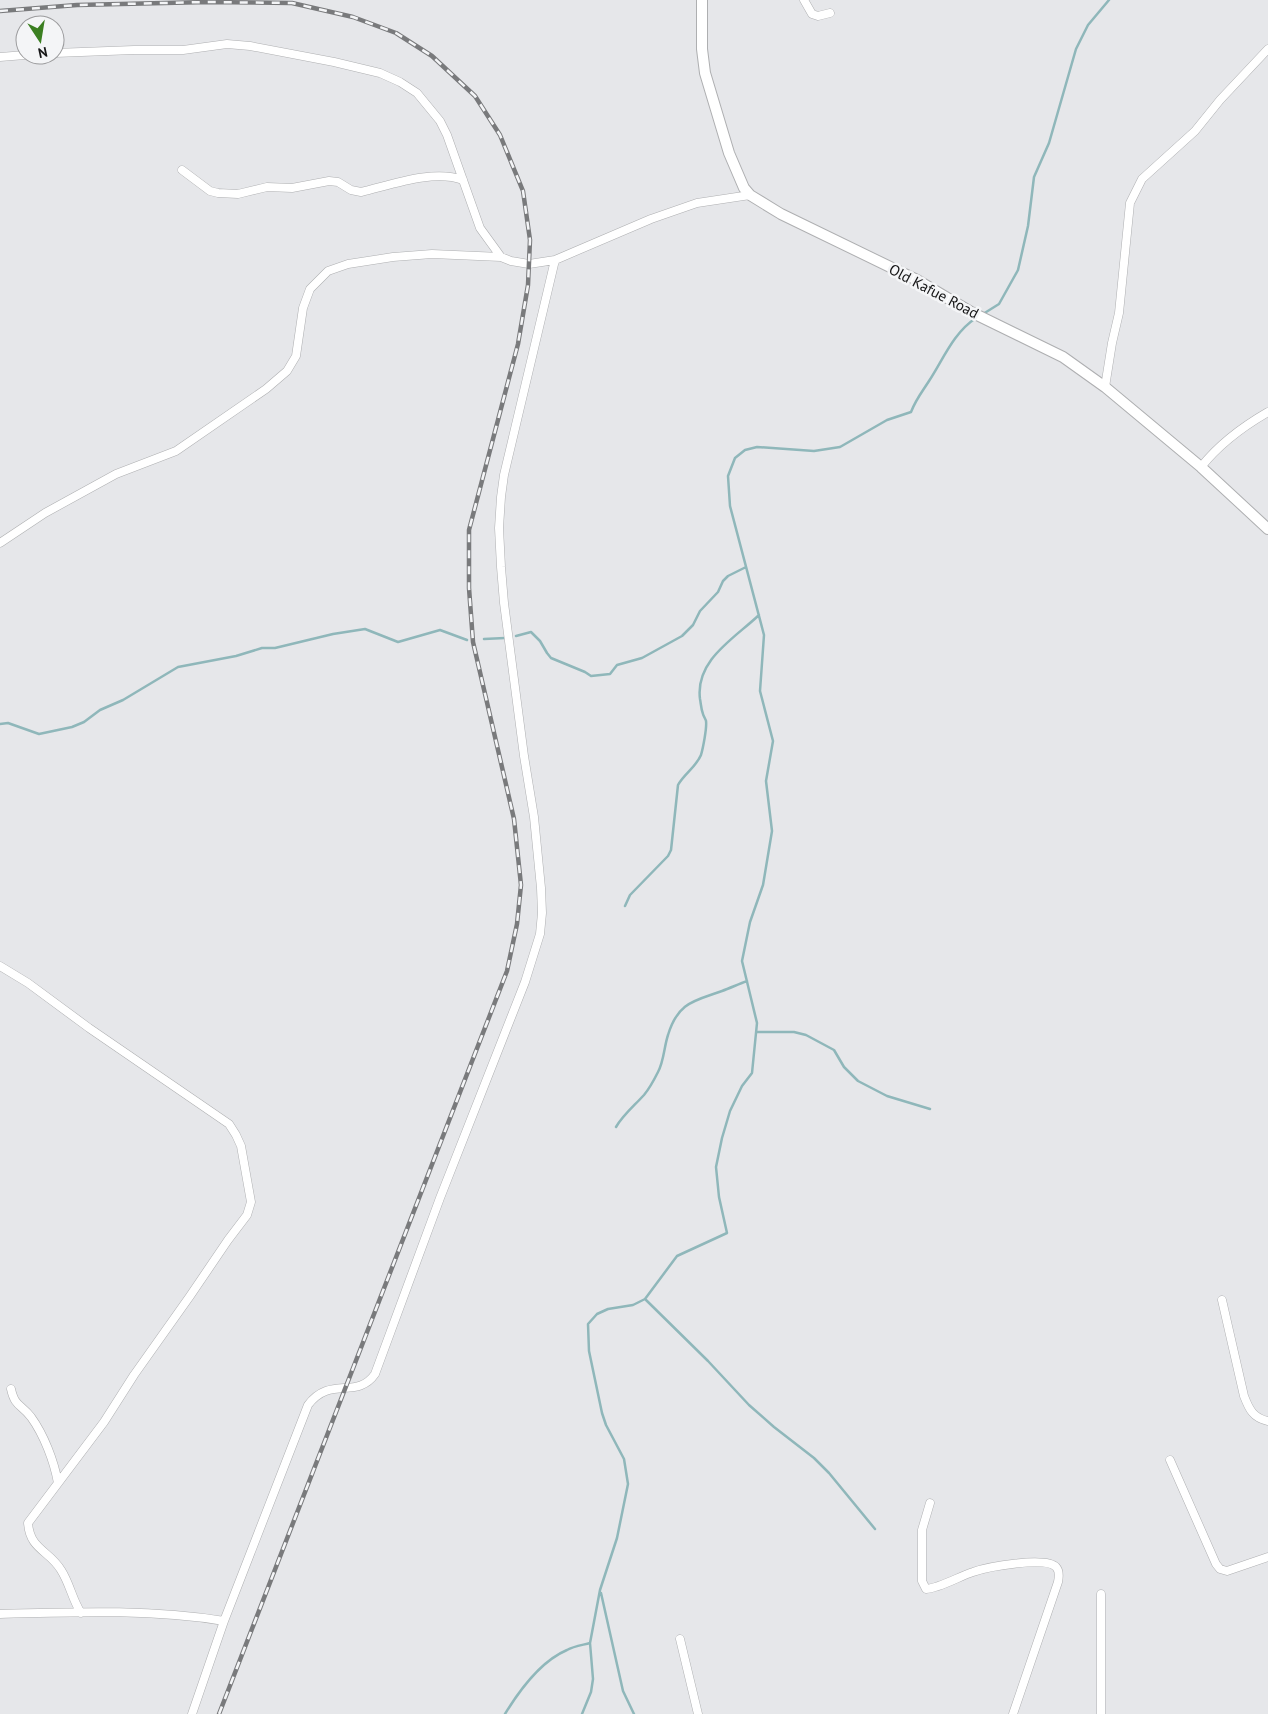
<svg xmlns="http://www.w3.org/2000/svg" width="1268" height="1714" viewBox="0 0 1268 1714" font-family="'PT Sans',sans-serif">
  <style>
    .lines { fill: none; stroke-linecap: round; stroke-linejoin: round }
    .stream { stroke: #8fb7ba; stroke-width: 2.5 }
    .street-casing { stroke: #aeafb1; stroke-width: 9 }
    .secondary-casing { stroke: #aeafb1; stroke-width: 12 }
    .street { stroke: #fff; stroke-width: 8 }
    .secondary { stroke: #fff; stroke-width: 10 }
    .rail-casing { stroke: #797a7c; stroke-width: 4.5 }
    .rail { stroke: #f4f5f7; stroke-width: 2.5; stroke-dasharray: 8; stroke-linecap: butt }
    .labels { text-anchor: middle; dominant-baseline: central; stroke-width: 5; stroke-linejoin: round; paint-order: stroke }
    .street-label { font-size: 15px; fill: #151516; stroke: #f4f5f7 }
  </style>
  <rect width="100%" height="100%" fill="#e6e7ea"/>
  <g class="lines">
    <path class="stream" d="M 983,314 L 999,304 L 1018,270 L 1028,226 L 1034,177 L 1049,143 L 1076,49 L 1088,25 L 1109,0
      M 516,636 L 531,632 L 540,641 L 547,653 L 551,658 L 585,672 L 591,676 L 610,674 L 617,665 L 642,658 L 682,636 L 693,625 L 700,611 L 718,592 L 723,581 L 728,576 L 746,567
      M 484,639 L 505,638
      M 0,724 L 8,723 L 39,734 L 72,727 L 84,722 L 100,710 L 123,700 L 178,667 L 236,656 L 262,648 L 275,648 L 333,634 L 365,629 L 398,642 L 440,630 L 467,640
      M 625,906 L 630,895 L 668,856 L 671,850 L 678,785 C 684,774 696,767 701,755 C 703,748 707,728 706,721 C 706,720 703,715 703,714 C 701,709 701,704 700,699 C 695,660 735,638 759,615
      M 757,1032 L 794,1032 L 806,1035 L 834,1050 L 844,1067 L 858,1081 L 887,1096 L 930,1109
      M 616,1127 C 623,1115 634,1106 644,1095 C 649,1089 654,1080 658,1072 C 664,1061 664,1047 668,1035 C 678,1002 694,1001 722,991 C 730,988 739,984 747,981
      M 645,1299 L 708,1361 L 749,1405 L 774,1427 L 814,1458 L 829,1473 L 875,1529
      M 601,1593 L 623,1691 L 634,1714
      M 505,1714 C 519,1691 541,1661 567,1650 C 574,1646 583,1645 590,1643
      M 582,1714 L 591,1692 L 593,1679 L 590,1643 L 600,1590 L 617,1538 L 628,1484 L 624,1459 L 606,1425 L 602,1413 L 589,1351 L 588,1324 L 597,1314 L 608,1309 L 633,1305 L 645,1299 L 677,1256 L 727,1233 L 719,1197 L 716,1167 L 722,1138 L 730,1111 L 742,1086 L 752,1073 L 757,1023 L 742,961 L 750,922 L 763,885 L 772,831 L 766,781 L 773,741 L 760,691 L 764,635 L 730,506 L 728,476 L 735,458 L 745,450 L 757,447 L 814,451 L 840,447 L 887,420 L 911,412 C 916,399 922,392 929,381 C 943,360 953,333 976,318"/>
    <defs>
      <path id="street" d="M 804,0 L 812,14 L 818,16 L 830,13
        M 55,53 L 134,50 L 183,50 L 227,44 L 250,46 L 334,62 L 380,73 L 400,82 L 417,93 L 440,121 L 447,135 L 480,228 L 501,257 L 511,261 L 529,264 L 555,260 L 651,219 L 697,203 L 750,195
        M 0,57 L 25,55
        M 182,170 L 210,191 L 218,193 L 238,194 L 267,187 L 292,188 L 329,181 L 338,182 L 351,190 L 361,192 C 391,185 433,169 463,180
        M 1105,387 L 1112,343 L 1119,313 L 1130,203 L 1142,179 L 1195,131 L 1220,100 L 1268,49
        M 1201,467 C 1220,443 1242,427 1268,412
        M 0,543 L 45,513 L 116,474 L 176,451 L 266,389 L 287,371 L 296,356 L 303,308 L 310,289 L 328,271 L 348,264 L 393,257 L 432,254 L 501,257
        M 0,966 L 28,983 L 89,1028 L 229,1124 L 236,1135 L 241,1146 L 251,1202 L 247,1215 L 228,1240 L 190,1296 L 134,1375 L 104,1422 L 28,1523 C 30,1550 49,1550 61,1570 C 70,1584 72,1599 81,1613
        M 1222,1300 L 1244,1396 C 1249,1409 1253,1418 1268,1421
        M 11,1389 C 15,1407 21,1404 31,1417 C 44,1435 54,1461 58,1483
        M 1170,1460 L 1216,1564 L 1220,1569 L 1227,1571 L 1268,1557
        M 930,1503 L 922,1530 L 922,1581 L 926,1589 C 940,1588 960,1576 973,1572 C 987,1567 1046,1556 1056,1567 C 1060,1571 1059,1577 1058,1582 L 1013,1714
        M 1101,1594 L 1101,1714
        M 0,1614 C 75,1612 150,1609 224,1621
        M 680,1639 L 698,1714
        M 192,1714 L 224,1621 L 308,1405 C 330,1375 357,1400 375,1374 L 440,1198 L 525,982 L 540,934 L 542,913 L 541,888 L 534,817 L 524,756 L 504,603 L 501,567 L 499,528 L 501,497 L 504,475 L 555,260"/>
      <path id="secondary" d="M 702,0 L 702,49 L 705,73 L 729,153 L 744,188 L 750,195 L 781,214 L 917,280 L 971,312 L 1063,357 L 1105,387 L 1201,467 L 1268,529"/>
    </defs>
    <use href="#street" class="street-casing"/>
    <use href="#secondary" class="secondary-casing"/>
    <use href="#street" class="street"/>
    <use href="#secondary" class="secondary"/>
    <defs>
      <path id="rail" d="M 0,11 L 77,5 L 208,2 L 292,3 L 353,17 L 396,33 L 432,56 L 475,96 L 500,135 L 523,191 L 530,240 L 528,285 L 518,344 L 469,530 L 469,588 L 473,642 L 514,819 L 521,885 L 517,924 L 507,971 L 219,1714"/>
    </defs>
    <use href="#rail" class="rail-casing"/>
    <use href="#rail" class="rail"/>
  </g>
  <g class="labels">
    <g class="street-label">
      <text transform="translate(934 291) rotate(28)">Old Kafue Road</text>
    </g>
  </g>
  <g transform="translate(40 40) rotate(168)"><circle r="24" fill="#f4f5f7" stroke="#9b9b9d"/>
  <path d="M0-4L9 19L0 12L-9 19Z" fill="#3b7f21"/>
  <text y="-8" font-size="14" font-weight="bold" text-anchor="middle" fill="#151516">N</text>
  </g>
</svg>
